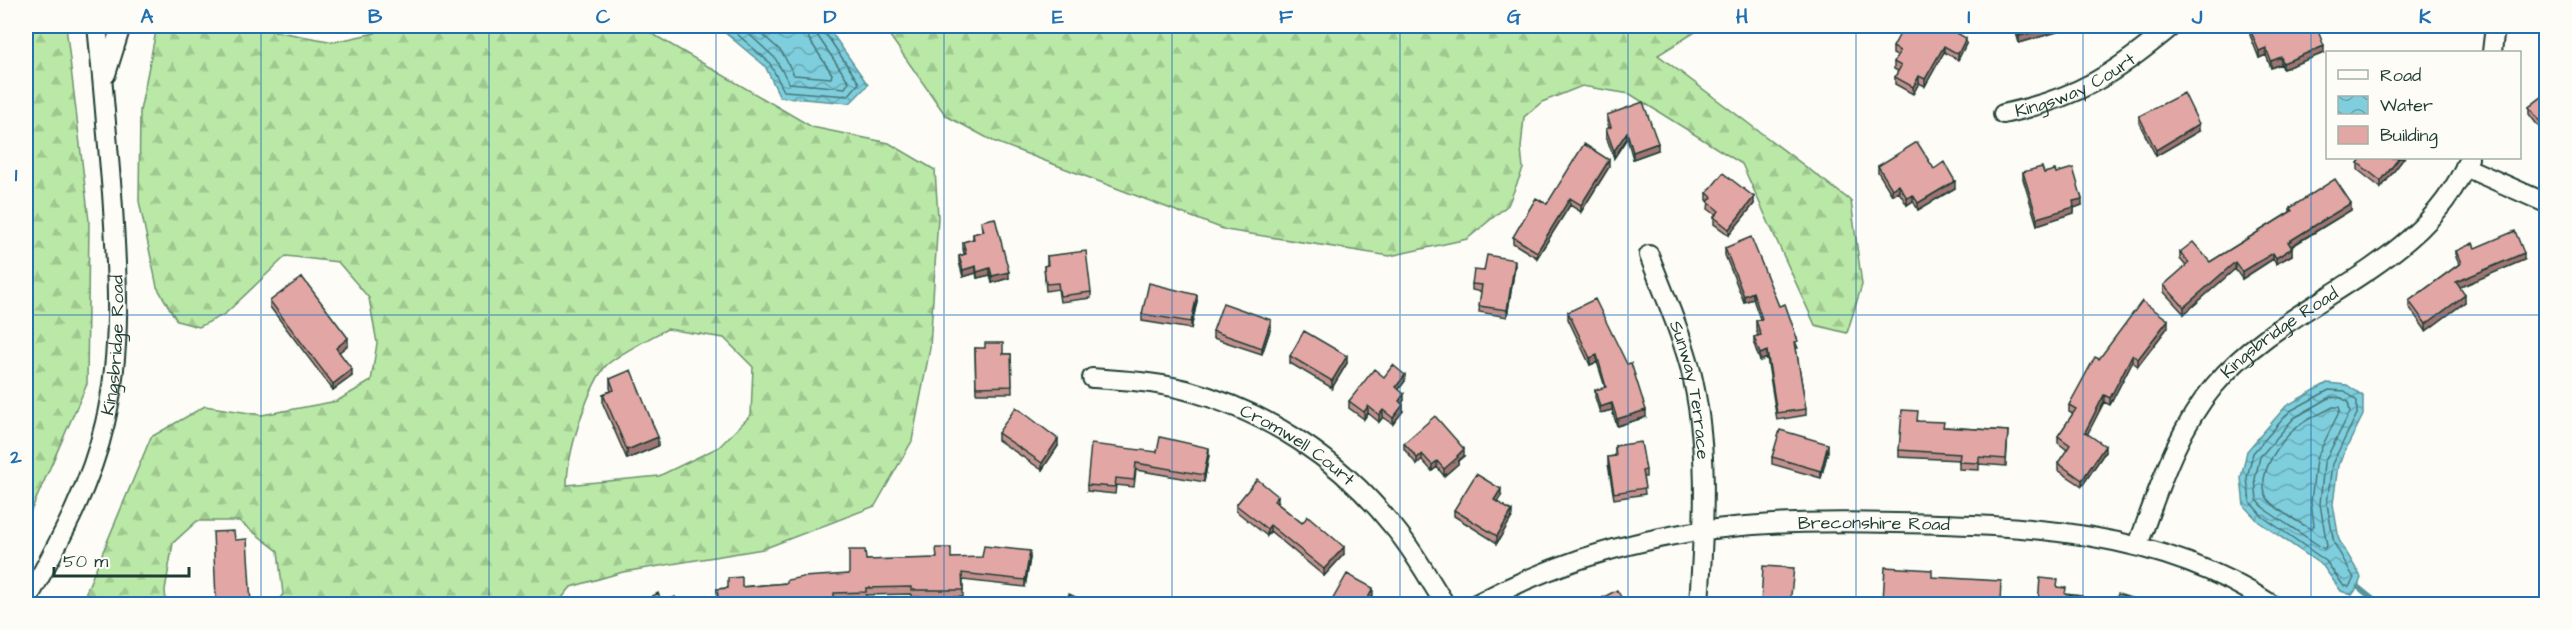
<svg xmlns="http://www.w3.org/2000/svg" width="2572" height="630" viewBox="0 0 2572 630" font-family="'Architects Daughter',sans-serif">
  <style>
    .forest { fill: url(#forest-firs); stroke: #6c926d; stroke-width: 1.5; fill-rule: evenodd }
    .water { fill: url(#water-waves); stroke: #599499; stroke-width: 1.5 }
    .lines { fill: none; stroke-linecap: round; stroke-linejoin: round }
    .shore { stroke: #457778; stroke-width: 1.5 }
    .stream { stroke: #599499; stroke-width: 5 }
    .minor-casing { stroke: #1f3d34; stroke-width: 22 }
    .minor { stroke: #fdfcf7; stroke-width: 18 }
    .wall { fill: #c2908d; stroke: #1f3d34; stroke-width: 1.5 }
    .shaded-wall { fill: #9e7573; stroke: #1f3d34; stroke-width: 1.5 }
    .building { fill: #e2a7a4; stroke: #1f3d34; stroke-width: 1.5 }
    .grid { fill: none; stroke: #1f6fb2; stroke-width: 1.5; stroke-opacity: 0.55 }
    .labels { text-anchor: middle; dominant-baseline: central; stroke-width: 4.5; stroke-linejoin: round; paint-order: stroke }
    .street-label { font-size: 18px; fill: #1f3d34; stroke: #fdfcf7 }
    .neatline { fill: none; stroke: #1f6fb2; stroke-width: 2 }
    .grid-label { font-size: 20px; text-anchor: middle; font-weight: bold; fill: #1f6fb2 }
  </style>
  <defs>
    <pattern id="forest-firs" width="22" height="20" patternUnits="userSpaceOnUse" patternTransform="scale(1.5)"><rect width="22" height="20" fill="#bae8a6"/><path d="M5 1l3.5 6h-7zM16 11l3.5 6h-7z" fill="#9fc890"/></pattern>
    <pattern id="water-waves" width="16" height="10" patternUnits="userSpaceOnUse" patternTransform="scale(1.5)"><rect width="16" height="10" fill="#7fcedd"/><path d="M0 5q4-4 8 0t8 0" fill="none" stroke="#67a8b4"/></pattern>
  </defs>
  <rect width="100%" height="100%" fill="#fdfcf7"/>
  <filter id="ink" filterUnits="userSpaceOnUse"><feTurbulence type="fractalNoise" baseFrequency=".0167" numOctaves="2"/><feDisplacementMap in="SourceGraphic" scale="12" xChannelSelector="R" yChannelSelector="G"/><feConvolveMatrix kernelMatrix="1 2 1 2 8 2 1 2 1" color-interpolation-filters="sRGB"/></filter>
  <g filter="url(#ink)">
    <path class="forest" d="M 26,26 L 66,26 L 89,221 L 87,384 L 26,522 Z
      M 157,26 L 264,26 L 268,30 L 334,42 L 375,33 L 380,26 L 639,26 L 812,127 L 889,143 L 935,170 L 938,217 L 930,348 L 912,441 L 875,506 L 763,549 L 623,572 L 571,587 L 557,604 L 276,604 L 283,594 L 278,551 L 239,521 L 197,521 L 173,543 L 165,590 L 166,604 L 81,604 L 151,437 L 205,406 L 262,415 L 337,401 L 371,381 L 377,343 L 369,298 L 338,262 L 286,256 L 225,314 L 199,327 L 177,321 L 157,287 L 139,201 L 140,111 ZM 667,329 L 724,338 L 753,367 L 751,415 L 719,447 L 659,476 L 567,485 C 567,454 586,393 604,368 C 611,358 654,336 667,329 Z
      M 883,26 L 1705,26 L 1658,55 L 1851,201 L 1862,285 L 1847,333 L 1815,325 L 1742,164 L 1630,94 L 1582,86 L 1542,102 L 1524,117 L 1521,148 L 1523,169 L 1508,205 L 1467,239 L 1390,256 L 1226,230 L 993,141 L 946,116 Z"/>
    <path class="water" d="M 717,26 L 827,26 L 868,85 L 850,103 L 780,97 L 765,66 Z
      M 2327,383 L 2347,385 L 2363,396 L 2363,415 L 2338,465 L 2333,504 L 2339,540 L 2361,577 L 2358,587 L 2352,595 L 2341,591 L 2323,566 L 2259,522 L 2244,506 L 2241,478 L 2247,451 L 2286,406 Z"/>
    <g class="lines">
      <path class="shore" d="M 728,26 L 769,62 L 784,91 L 848,96 L 859,83 L 824,31 L 822,26
        M 740,26 L 775,58 L 789,83 L 845,88 L 849,82 L 817,35 L 815,26
        M 753,26 L 782,52 L 794,75 L 831,78 L 832,74 L 809,39 L 806,26
        M 2329,390 L 2345,391 L 2357,401 L 2357,414 L 2332,464 L 2327,504 L 2334,543 L 2354,578 L 2349,587 L 2343,585 L 2326,561 L 2263,517 L 2250,502 L 2247,478 L 2253,453 L 2290,411 Z
        M 2331,397 L 2342,398 L 2348,402 L 2350,412 L 2324,463 L 2320,504 L 2327,546 L 2324,549 L 2267,511 L 2257,500 L 2255,479 L 2260,457 L 2294,418 Z
        M 2333,407 L 2339,407 L 2340,410 L 2316,459 L 2311,502 L 2314,526 L 2311,529 C 2300,523 2270,507 2266,496 C 2256,472 2282,438 2300,425 C 2310,417 2323,413 2333,407 Z"/>
      <path class="stream" d="M 2358,587 L 2379,604"/>
      <defs>
        <g id="minor">
          <path d="M 2492,52 L 2495,26"/>
          <path d="M 106,74 L 121,26"/>
          <path id="s1" d="M 2003,114 C 2078,98 2113,75 2172,26"/>
          <path d="M 2465,167 L 2546,203"/>
          <path id="s2" d="M 1649,255 C 1663,292 1680,329 1690,367 C 1710,446 1704,525 1699,604"/>
          <path id="s3" d="M 1092,378 C 1123,380 1156,382 1186,390 C 1268,412 1339,459 1392,525 C 1413,549 1428,578 1445,604"/>
          <path id="s4" d="M 2138,545 C 2158,491 2176,431 2214,386 C 2288,297 2423,271 2469,158"/>
          <path id="s5" d="M 28,604 L 31,593 C 61,539 91,484 105,423 C 123,347 117,270 112,193 C 107,137 103,81 97,26"/>
          <path id="s6" d="M 1476,604 C 1529,576 1587,554 1646,541 C 1727,522 1813,521 1895,523 C 2025,525 2159,530 2271,604"/>
        </g>
      </defs>
      <use href="#minor" class="minor-casing"/>
      <use href="#minor" class="minor"/>
    </g>
    <path class="wall" d="M 2014,26 L 2064,26 L 2064,30 L 2019,43 Z
      M 2250,29 L 2324,53 L 2283,69 L 2281,64 L 2271,68 L 2266,55 L 2259,58 L 2250,35 Z
      M 1966,44 L 1958,60 L 1944,52 L 1925,86 L 1919,83 L 1913,94 L 1895,84 L 1895,77 L 1898,71 L 1894,69 L 1894,62 L 1897,56 L 1893,54 L 1893,47 Z
      M 2547,93 L 2547,125 L 2541,130 L 2529,114 L 2529,107 Z
      M 1607,115 L 1658,150 L 1633,159 L 1627,138 L 1614,158 L 1606,136 L 1606,129 L 1609,128 L 1607,122 Z
      M 2139,116 L 2199,131 L 2156,156 L 2139,123 Z
      M 2362,158 L 2404,158 L 2381,188 L 2358,170 L 2358,163 Z
      M 1878,166 L 1934,169 L 1955,188 L 1918,210 L 1913,201 L 1907,205 L 1899,192 L 1892,195 L 1878,172 Z
      M 1609,167 L 1581,212 L 1570,205 L 1537,258 L 1513,243 L 1513,237 L 1547,204 Z
      M 2023,172 L 2056,173 L 2082,205 L 2074,208 L 2074,213 L 2037,225 L 2023,179 Z
      M 1707,193 L 1754,204 L 1729,235 L 1714,224 L 1714,217 L 1716,215 L 1708,209 L 1709,201 L 1707,200 Z
      M 2290,208 L 2351,210 L 2291,247 L 2292,255 L 2276,264 L 2273,259 L 2242,279 L 2235,269 L 2184,314 L 2164,292 L 2164,285 L 2186,266 L 2180,259 L 2180,252 L 2210,262 L 2290,212 Z
      M 981,221 L 1009,278 L 992,283 L 990,275 L 977,278 L 976,273 L 963,277 L 959,262 L 959,256 L 964,254 L 963,249 L 963,242 L 973,239 L 973,234 L 982,232 Z
      M 1725,248 L 1779,306 L 1798,348 L 1796,348 L 1806,409 L 1806,415 L 1777,420 L 1767,358 L 1760,361 L 1754,344 L 1754,337 L 1758,336 L 1756,328 L 1756,321 L 1760,319 L 1753,299 L 1744,302 L 1725,255 Z
      M 2475,248 L 2524,260 L 2459,287 L 2465,302 L 2426,331 L 2409,307 L 2409,301 L 2459,264 L 2456,257 L 2456,251 Z
      M 1047,256 L 1091,292 L 1091,298 L 1060,302 L 1058,289 L 1046,291 L 1044,266 L 1047,265 Z
      M 1515,266 L 1507,317 L 1479,312 L 1481,292 L 1472,290 L 1472,284 L 1484,271 Z
      M 270,301 L 348,345 L 339,352 L 352,376 L 333,390 L 270,307 Z
      M 1197,301 L 1191,329 L 1142,321 L 1142,314 Z
      M 1568,312 L 1646,417 L 1617,426 L 1612,410 L 1600,413 L 1595,397 L 1595,390 L 1605,387 L 1597,362 L 1590,365 L 1568,319 Z
      M 1271,327 L 1262,354 L 1213,338 L 1213,331 Z
      M 2168,327 L 2138,366 L 2132,362 L 2110,405 L 2104,402 L 2087,434 L 2105,452 L 2082,486 L 2058,470 L 2058,463 L 2067,450 L 2058,443 L 2058,436 L 2073,414 L 2069,412 L 2069,405 L 2099,359 Z
      M 975,348 L 1003,354 L 1011,354 L 1012,393 L 976,393 Z
      M 1290,356 L 1347,363 L 1332,388 L 1290,363 Z
      M 1384,377 L 1405,381 L 1399,389 L 1404,400 L 1402,403 L 1403,411 L 1393,424 L 1383,417 L 1379,422 L 1368,413 L 1364,419 L 1349,408 L 1349,401 Z
      M 610,379 L 658,446 L 627,459 L 603,404 L 603,394 L 611,391 L 610,388 Z
      M 1917,421 L 1943,427 L 2008,431 L 2006,466 L 1979,464 L 1979,470 L 1959,469 L 1959,460 L 1899,457 L 1899,450 Z
      M 998,433 L 1058,446 L 1042,470 L 998,440 Z
      M 1404,443 L 1464,456 L 1458,461 L 1458,464 L 1444,476 L 1437,467 L 1432,471 L 1422,460 L 1417,465 L 1404,449 Z
      M 1615,446 L 1646,470 L 1646,477 L 1643,477 L 1645,494 L 1614,499 L 1608,464 L 1608,457 L 1615,456 Z
      M 1828,451 L 1821,478 L 1772,464 L 1772,457 Z
      M 1157,452 L 1209,455 L 1204,482 L 1136,470 L 1134,487 L 1116,485 L 1115,494 L 1087,491 L 1087,485 Z
      M 1501,496 L 1497,502 L 1512,517 L 1497,543 L 1454,516 L 1454,510 Z
      M 1278,502 L 1277,503 L 1302,523 L 1344,554 L 1324,576 L 1270,531 L 1267,536 L 1236,511 L 1236,505 Z
      M 951,558 L 1030,558 L 1025,587 L 963,580 L 963,597 L 911,597 L 911,594 L 866,595 L 866,598 L 834,600 L 834,604 L 718,604 L 717,589 L 787,583 L 849,574 L 866,560 Z
      M 1932,577 L 2000,604 L 1883,604 L 1883,601 Z"/>
    <path class="shaded-wall" d="M 2057,26 L 2064,26 L 2064,30 L 2019,43 L 2019,36 Z
      M 1966,38 L 1966,44 L 1958,60 L 1958,54 Z
      M 1944,46 L 1944,52 L 1925,86 L 1925,79 Z
      M 2324,46 L 2324,53 L 2283,69 L 2283,63 Z
      M 2266,48 L 2266,55 L 2259,58 L 2259,51 Z
      M 2281,57 L 2281,64 L 2271,68 L 2271,61 Z
      M 1919,76 L 1919,83 L 1913,94 L 1913,87 Z
      M 2547,119 L 2547,125 L 2541,130 L 2541,123 Z
      M 2199,124 L 2199,131 L 2156,156 L 2156,150 Z
      M 1627,132 L 1627,138 L 1614,158 L 1614,151 Z
      M 1658,143 L 1658,150 L 1633,159 L 1633,152 Z
      M 2399,158 L 2404,158 L 2381,188 L 2381,181 Z
      M 1609,160 L 1609,167 L 1581,212 L 1581,205 Z
      M 1955,181 L 1955,188 L 1918,210 L 1918,203 Z
      M 1899,185 L 1899,192 L 1892,195 L 1892,189 Z
      M 1913,195 L 1913,201 L 1907,205 L 1907,198 Z
      M 1754,197 L 1754,204 L 1729,235 L 1729,229 Z
      M 1570,198 L 1570,205 L 1537,258 L 1537,252 Z
      M 2082,199 L 2082,205 L 2074,208 L 2074,213 L 2037,225 L 2037,218 L 2073,201 Z
      M 2351,203 L 2351,210 L 2288,248 L 2288,242 Z
      M 2292,248 L 2292,255 L 2276,264 L 2276,258 Z
      M 2273,253 L 2273,259 L 2242,279 L 2242,272 Z
      M 2524,253 L 2524,260 L 2456,289 L 2456,282 Z
      M 1515,260 L 1515,266 L 1507,317 L 1507,310 Z
      M 2235,262 L 2235,269 L 2184,314 L 2184,307 Z
      M 976,266 L 976,273 L 963,277 L 963,270 Z
      M 990,268 L 990,275 L 977,278 L 977,272 Z
      M 1009,272 L 1009,278 L 992,283 L 992,276 Z
      M 1753,292 L 1753,299 L 1744,302 L 1744,296 Z
      M 1197,295 L 1197,301 L 1191,329 L 1191,322 Z
      M 2465,295 L 2465,302 L 2426,331 L 2426,324 Z
      M 1271,320 L 1271,327 L 1262,354 L 1262,348 Z
      M 2168,320 L 2168,327 L 2138,366 L 2138,359 Z
      M 348,338 L 348,345 L 336,355 L 336,348 Z
      M 1767,351 L 1767,358 L 1760,361 L 1760,354 Z
      M 1597,355 L 1597,362 L 1590,365 L 1590,358 Z
      M 2132,355 L 2132,362 L 2110,405 L 2110,398 Z
      M 1347,356 L 1347,363 L 1332,388 L 1332,381 Z
      M 352,369 L 352,376 L 333,390 L 333,384 Z
      M 1405,375 L 1405,381 L 1396,393 L 1396,387 Z
      M 1404,394 L 1404,400 L 1399,408 L 1399,401 Z
      M 2104,395 L 2104,402 L 2085,439 L 2085,432 Z
      M 1612,403 L 1612,410 L 1600,413 L 1600,407 Z
      M 1403,405 L 1403,411 L 1393,424 L 1393,418 Z
      M 1368,406 L 1368,413 L 1364,419 L 1364,412 Z
      M 1383,410 L 1383,417 L 1379,422 L 1379,415 Z
      M 1646,410 L 1646,417 L 1617,426 L 1617,419 Z
      M 658,437 L 658,446 L 627,459 L 627,450 Z
      M 1058,439 L 1058,446 L 1042,470 L 1042,463 Z
      M 1828,444 L 1828,451 L 1821,478 L 1821,471 Z
      M 2105,446 L 2105,452 L 2082,486 L 2082,480 Z
      M 1209,448 L 1209,455 L 1204,482 L 1204,475 Z
      M 1464,449 L 1464,456 L 1458,461 L 1458,464 L 1444,476 L 1444,469 Z
      M 1422,454 L 1422,460 L 1417,465 L 1417,458 Z
      M 1437,461 L 1437,467 L 1432,471 L 1432,465 Z
      M 1501,489 L 1501,496 L 1494,506 L 1494,500 Z
      M 1278,496 L 1278,502 L 1274,508 L 1274,501 Z
      M 1512,511 L 1512,517 L 1497,543 L 1497,536 Z
      M 1270,525 L 1270,531 L 1267,536 L 1267,529 Z
      M 1344,547 L 1344,554 L 1324,576 L 1324,569 Z
      M 1030,551 L 1030,558 L 1025,587 L 1025,580 Z
      M 1373,588 L 1373,595 L 1368,604 L 1365,604 Z"/>
    <path class="building" d="M 1904,26 L 1944,26 L 1966,38 L 1958,54 L 1944,46 L 1925,79 L 1919,76 L 1913,87 L 1895,77 L 1901,66 L 1894,62 L 1900,51 L 1893,47 Z
      M 2016,26 L 2057,26 L 2019,36 Z
      M 2258,26 L 2316,26 L 2324,46 L 2283,63 L 2281,57 L 2271,61 L 2266,48 L 2259,51 L 2250,29 Z
      M 2184,93 L 2199,124 L 2156,150 L 2139,116 Z
      M 2547,93 L 2547,119 L 2541,123 L 2529,107 Z
      M 1643,102 L 1658,143 L 1633,152 L 1627,132 L 1614,151 L 1606,129 L 1611,127 L 1607,115 Z
      M 1917,142 L 1934,169 L 1944,162 L 1955,181 L 1918,203 L 1913,195 L 1907,198 L 1899,185 L 1892,189 L 1878,166 Z
      M 1584,144 L 1609,160 L 1581,205 L 1570,198 L 1537,252 L 1513,237 L 1536,198 L 1547,204 Z
      M 2362,158 L 2399,158 L 2381,181 L 2358,163 Z
      M 2042,167 L 2044,173 L 2055,170 L 2056,173 L 2073,168 L 2082,199 L 2073,201 L 2074,207 L 2037,218 L 2023,172 Z
      M 1723,173 L 1754,197 L 1729,229 L 1714,217 L 1719,211 L 1708,202 L 1712,197 L 1707,193 Z
      M 2335,179 L 2351,203 L 2288,242 L 2292,248 L 2276,258 L 2273,253 L 2242,272 L 2235,262 L 2184,307 L 2164,285 L 2189,263 L 2180,252 L 2193,242 L 2210,262 L 2292,211 L 2290,208 Z
      M 995,218 L 1009,272 L 992,276 L 990,268 L 977,272 L 976,266 L 963,270 L 959,256 L 966,254 L 963,242 L 974,239 L 973,234 L 984,231 L 981,221 Z
      M 2515,231 L 2524,253 L 2456,282 L 2465,295 L 2426,324 L 2409,301 L 2461,263 L 2456,251 L 2473,243 L 2475,248 Z
      M 1751,237 L 1779,306 L 1785,304 L 1798,341 L 1795,342 L 1806,409 L 1777,413 L 1767,351 L 1760,354 L 1754,337 L 1761,335 L 1756,321 L 1762,319 L 1753,292 L 1744,296 L 1725,248 Z
      M 1086,251 L 1091,292 L 1060,296 L 1058,283 L 1046,284 L 1044,266 L 1048,265 L 1047,256 Z
      M 1487,255 L 1515,260 L 1507,310 L 1479,306 L 1482,285 L 1472,284 L 1474,270 L 1484,271 Z
      M 302,277 L 348,338 L 336,348 L 352,369 L 333,384 L 270,301 Z
      M 1149,283 L 1197,295 L 1191,322 L 1142,314 Z
      M 1595,299 L 1627,364 L 1631,363 L 1646,410 L 1617,419 L 1612,403 L 1600,407 L 1595,390 L 1606,387 L 1597,355 L 1590,358 L 1568,312 Z
      M 2142,301 L 2168,320 L 2138,359 L 2132,355 L 2110,398 L 2104,395 L 2085,432 L 2105,446 L 2082,480 L 2058,463 L 2070,445 L 2058,436 L 2076,409 L 2069,405 L 2095,357 L 2099,359 Z
      M 1223,303 L 1271,320 L 1262,348 L 1213,331 Z
      M 1304,331 L 1347,356 L 1332,381 L 1290,356 Z
      M 985,343 L 1003,343 L 1003,354 L 1011,354 L 1012,386 L 976,387 L 975,348 L 985,348 Z
      M 1393,365 L 1405,375 L 1396,387 L 1404,394 L 1399,401 L 1403,405 L 1393,418 L 1383,410 L 1379,415 L 1368,406 L 1364,412 L 1349,401 L 1374,369 L 1384,377 Z
      M 631,370 L 658,437 L 627,450 L 603,394 L 614,390 L 610,379 Z
      M 1016,407 L 1058,439 L 1042,463 L 998,433 Z
      M 1902,410 L 1918,411 L 1917,421 L 1944,422 L 1943,427 L 2008,431 L 2006,459 L 1979,457 L 1979,463 L 1959,462 L 1960,454 L 1899,450 Z
      M 1435,416 L 1464,449 L 1457,456 L 1458,457 L 1444,469 L 1437,461 L 1432,465 L 1422,454 L 1417,458 L 1404,443 Z
      M 1780,430 L 1828,444 L 1821,471 L 1772,457 Z
      M 1160,437 L 1209,448 L 1204,475 L 1136,463 L 1134,480 L 1116,478 L 1115,487 L 1087,485 L 1091,444 L 1157,452 Z
      M 1641,442 L 1646,470 L 1642,471 L 1645,488 L 1614,493 L 1608,457 L 1616,456 L 1615,446 Z
      M 1476,474 L 1501,489 L 1494,500 L 1512,511 L 1497,536 L 1454,510 Z
      M 1257,479 L 1278,496 L 1274,501 L 1302,523 L 1308,516 L 1344,547 L 1324,569 L 1270,525 L 1267,529 L 1236,505 Z
      M 234,531 L 235,540 L 247,539 L 251,604 L 207,604 L 207,600 L 216,599 L 213,532 Z
      M 984,546 L 1030,551 L 1025,580 L 962,573 L 963,590 L 911,590 L 911,587 L 866,588 L 866,592 L 834,593 L 834,604 L 719,604 L 717,589 L 728,588 L 728,578 L 742,577 L 742,587 L 787,583 L 787,580 L 803,577 L 849,574 L 849,550 L 865,550 L 866,560 L 937,558 L 936,548 L 951,548 L 951,558 L 982,557 Z
      M 1763,566 L 1794,568 L 1790,604 L 1761,604 Z
      M 1885,567 L 1932,570 L 1932,577 L 2001,581 L 2000,604 L 1925,604 L 1883,601 Z
      M 1347,574 L 1373,588 L 1365,604 L 1330,604 Z
      M 2040,578 L 2058,580 L 2057,587 L 2066,588 L 2065,594 L 2082,596 L 2082,604 L 2038,604 Z
      M 1617,590 L 1625,604 L 1591,604 Z
      M 658,593 L 663,603 L 675,597 L 679,604 L 641,604 L 640,603 Z
      M 1069,594 L 1090,604 L 1064,604 Z
      M 2118,594 L 2150,604 L 2115,604 Z"/>
  </g>
  <path class="grid" d="M 261,26 L 261,604M 489,26 L 489,604M 716,26 L 716,604M 944,26 L 944,604M 1172,26 L 1172,604M 1400,26 L 1400,604M 1628,26 L 1628,604M 1856,26 L 1856,604M 2083,26 L 2083,604M 2311,26 L 2311,604M 26,315 L 2546,315"/>
  <g class="labels">
    <g class="street-label">
      <text stroke="none"><textPath href="#s1" startOffset="78">Kingsway Court</textPath></text>
      <text stroke="none"><textPath href="#s4" startOffset="262">Kingsbridge Road</textPath></text>
      <text stroke="none"><textPath href="#s5" startOffset="276">Kingsbridge Road</textPath></text>
      <text stroke="none"><textPath href="#s2" startOffset="142">Sunway Terrace</textPath></text>
      <text stroke="none"><textPath href="#s3" startOffset="220">Cromwell Court</textPath></text>
      <text stroke="none"><textPath href="#s6" startOffset="411">Breconshire Road</textPath></text>
    </g>
  </g>
  <rect width="2572" height="630" fill="none" stroke="#fdfcf7" stroke-width="66"/>
  <rect x="2326" y="51" width="195" height="108" fill="#fdfcf7" stroke="#a4b0a9" stroke-width="1.5"/>
  <rect x="2338" y="70" width="30" height="9" fill="#fdfcf7" stroke="#a4b0a9" stroke-width="1.5"/>
  <text x="2380" y="81" font-size="18" fill="#1f3d34">Road</text>
  <rect x="2338" y="96" width="30" height="18" fill="url(#water-waves)" stroke="#a4b0a9" stroke-width="1.5"/>
  <text x="2380" y="111" font-size="18" fill="#1f3d34">Water</text>
  <rect x="2338" y="126" width="30" height="18" fill="#e2a7a4" stroke="#a4b0a9" stroke-width="1.5"/>
  <text x="2380" y="141" font-size="18" fill="#1f3d34">Building</text>
  <path d="M54 567v9h135v-9" fill="none" stroke="#1f3d34" stroke-width="3"/>
  <text x="63" y="567" font-size="18" fill="#1f3d34" stroke="#fdfcf7" stroke-width="4.5" paint-order="stroke">50 m</text>
  <rect x="33" y="33" width="2506" height="564" class="neatline"/>
  <g class="grid-label">
    <text x="147" y="23">A</text>
    <text x="375" y="23">B</text>
    <text x="603" y="23">C</text>
    <text x="830" y="23">D</text>
    <text x="1058" y="23">E</text>
    <text x="1286" y="23">F</text>
    <text x="1514" y="23">G</text>
    <text x="1742" y="23">H</text>
    <text x="1969" y="23">I</text>
    <text x="2197" y="23">J</text>
    <text x="2425" y="23">K</text>
    <text x="16" y="181">1</text>
    <text x="16" y="463">2</text>
  </g>
</svg>
